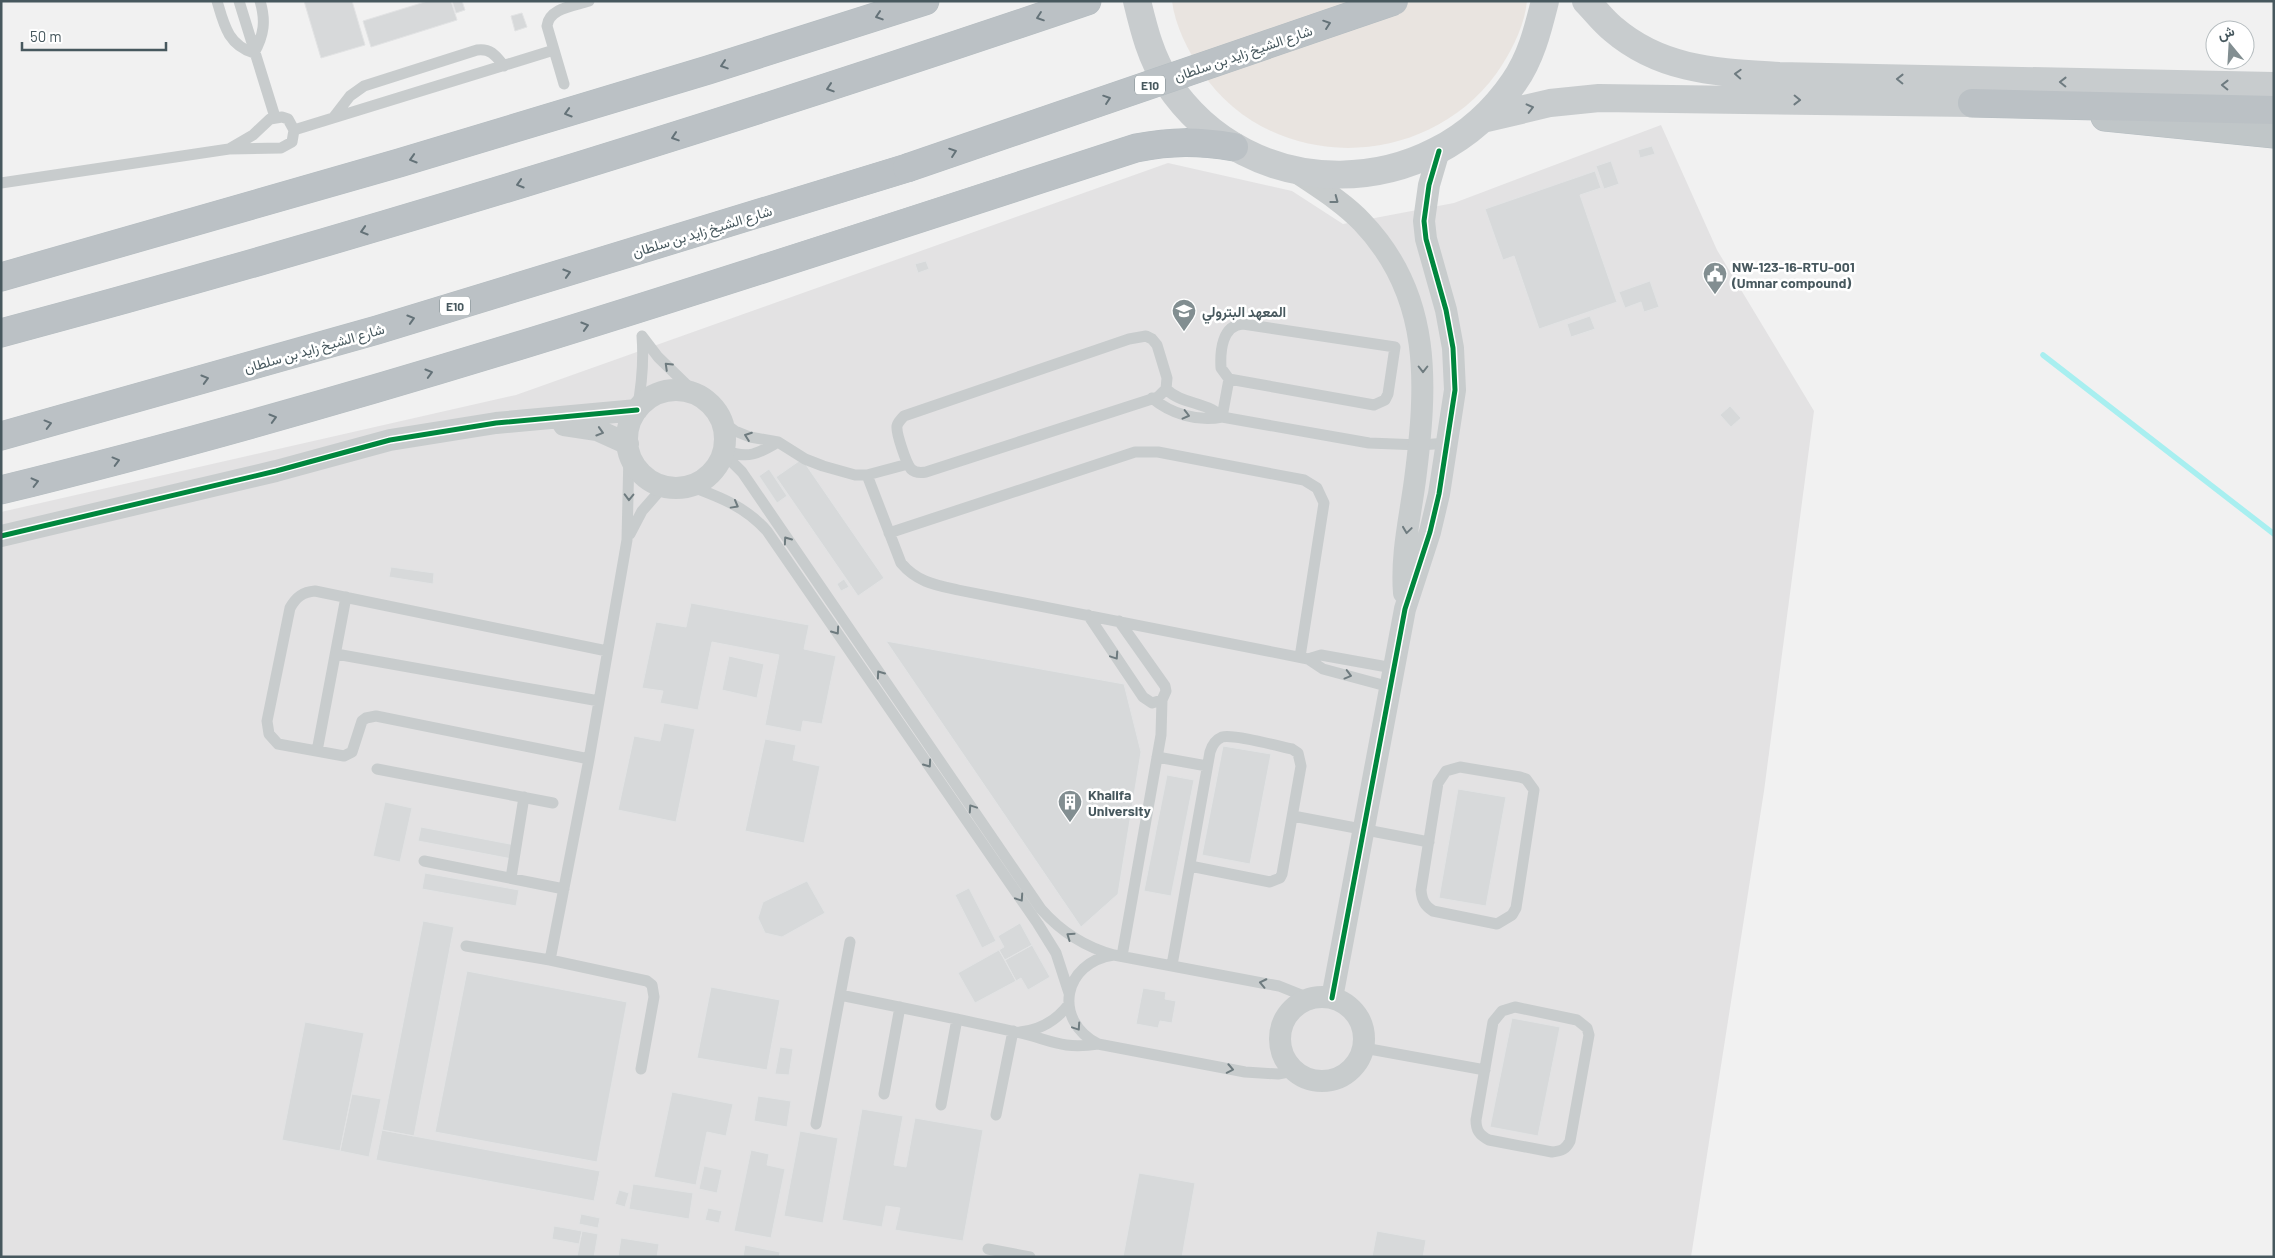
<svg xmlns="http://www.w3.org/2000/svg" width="2275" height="1258" viewBox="0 0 2275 1258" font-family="Barlow,Vazirmatn,sans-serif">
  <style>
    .education { fill: #e3e2e3 }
    .sand { fill: #e9e4e0 }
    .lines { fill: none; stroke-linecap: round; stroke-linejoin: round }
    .stream { stroke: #a8eff0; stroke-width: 5.5 }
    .building { fill: #d7d9da; stroke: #e2e3e4 }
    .trunk-casing { stroke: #b5bdc1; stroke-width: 29 }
    .motorway-casing { stroke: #b5bdc1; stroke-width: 29 }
    .service { stroke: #c8cccd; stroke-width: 11 }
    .minor { stroke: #c8cccd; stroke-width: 22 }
    .secondary { stroke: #c8ccce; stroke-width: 28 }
    .trunk { stroke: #c0c6c8; stroke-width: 28 }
    .motorway { stroke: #bbc1c5; stroke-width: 28 }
    .motorway-bridge-casing { stroke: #b5bdc1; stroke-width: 29; stroke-linecap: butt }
    .motorway-bridge { stroke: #bbc1c5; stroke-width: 28 }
    .cycleway-casing { stroke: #fff; stroke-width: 8 }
    .cycleway { stroke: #00873e; stroke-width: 5 }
    .oneway { stroke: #647278 }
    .oneway2 { stroke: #6e7b80 }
    .oneway3 { stroke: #6e7b7f }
    .labels { text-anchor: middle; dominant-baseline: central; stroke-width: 5; stroke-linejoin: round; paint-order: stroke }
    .shield { fill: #fff; stroke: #7e8a8e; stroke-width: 1 }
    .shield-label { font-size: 12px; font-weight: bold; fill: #47585e }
    .street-label { font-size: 14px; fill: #47585e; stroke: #fff }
    .poi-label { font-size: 14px; font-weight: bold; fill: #47585e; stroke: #fff; text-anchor: start }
  </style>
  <rect width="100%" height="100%" fill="#f1f1f1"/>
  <path class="education" d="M 1661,125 L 1717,250 L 1814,411 L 1764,791 L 1691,1257 L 1,1257 L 1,512 L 516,395 L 1168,163 L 1292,191 L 1343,224 L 1454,203 Z"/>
  <path class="sand" d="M 1172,1 L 1527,1 C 1524,28 1511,52 1496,74 C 1424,172 1270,174 1201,71 C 1188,50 1175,26 1172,1 Z"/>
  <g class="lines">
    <path class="stream" d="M 2043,355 L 2274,534"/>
  </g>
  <path class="building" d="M 304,1 L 352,1 L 365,45 L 321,58 Z
    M 428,1 L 451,1 L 457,20 L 371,47 L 363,21 Z
    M 452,1 L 462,1 L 465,10 L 456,13 Z
    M 522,13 L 527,27 L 515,31 L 511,16 Z
    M 1652,146 L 1655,154 L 1640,158 L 1638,150 Z
    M 1611,161 L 1619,184 L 1604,189 L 1596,166 Z
    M 1595,171 L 1601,188 L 1580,195 L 1617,302 L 1539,329 L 1514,256 L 1503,260 L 1485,209 Z
    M 926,261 L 929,269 L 918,273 L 915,264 Z
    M 1650,281 L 1659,307 L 1644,312 L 1641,302 L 1625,308 L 1619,292 Z
    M 1590,316 L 1595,329 L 1571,337 L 1567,324 Z
    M 1730,406 L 1741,418 L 1731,427 L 1720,415 Z
    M 802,459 L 884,578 L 858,596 L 776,477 Z
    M 769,469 L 787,496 L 777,503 L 759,476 Z
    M 391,567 L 434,573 L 433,584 L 389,577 Z
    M 844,579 L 849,587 L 841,591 L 837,584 Z
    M 691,603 L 809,625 L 804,649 L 836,656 L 822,724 L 803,721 L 801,732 L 765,725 L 779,655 L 712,642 L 698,710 L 660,703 L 663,691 L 642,688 L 656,622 L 686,627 Z
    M 886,641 L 1124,684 L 1141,752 L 1118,894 L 1081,927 Z
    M 729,656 L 764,664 L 757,698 L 722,690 Z
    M 664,723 L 695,729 L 676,822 L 618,810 L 634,736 L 660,741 Z
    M 765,739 L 796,745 L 793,760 L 820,766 L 804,843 L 745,831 Z
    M 1223,746 L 1271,754 L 1250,864 L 1202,855 Z
    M 1167,775 L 1194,780 L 1171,896 L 1144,891 Z
    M 1458,789 L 1506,797 L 1486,906 L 1439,898 Z
    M 385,802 L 412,808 L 400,862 L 373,856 Z
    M 421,827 L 515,845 L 512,859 L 418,841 Z
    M 425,873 L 519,890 L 516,906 L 422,889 Z
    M 807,881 L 825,913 L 782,937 L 765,933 L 758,918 L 763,902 Z
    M 969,888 L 996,941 L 982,948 L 955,895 Z
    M 423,921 L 454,927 L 414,1136 L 382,1130 Z
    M 1020,923 L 1032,945 L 1005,960 L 999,950 L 1004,947 L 998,936 Z
    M 1032,945 L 1050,977 L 1028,990 L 1021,978 L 1016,981 L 1005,960 Z
    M 999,950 L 1016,981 L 975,1003 L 958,973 Z
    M 467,971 L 627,1002 L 597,1162 L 435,1132 Z
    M 711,987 L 780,1000 L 767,1070 L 697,1058 Z
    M 1143,988 L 1166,992 L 1165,999 L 1176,1001 L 1172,1023 L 1160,1021 L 1158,1028 L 1136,1024 Z
    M 1512,1018 L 1560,1027 L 1538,1136 L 1490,1127 Z
    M 305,1022 L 364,1033 L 340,1151 L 282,1140 Z
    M 780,1047 L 793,1049 L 789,1075 L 775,1074 Z
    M 672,1092 L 733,1104 L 726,1136 L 707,1132 L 696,1185 L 654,1177 Z
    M 352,1094 L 381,1099 L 369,1157 L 340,1151 Z
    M 758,1096 L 791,1101 L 787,1127 L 754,1121 Z
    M 862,1109 L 903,1116 L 894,1165 L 906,1167 L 915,1118 L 983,1130 L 963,1241 L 895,1230 L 900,1208 L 886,1206 L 882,1227 L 842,1220 Z
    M 382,1130 L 600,1171 L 594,1201 L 376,1160 Z
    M 800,1131 L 838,1138 L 823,1223 L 784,1216 Z
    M 751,1150 L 769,1154 L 767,1165 L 785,1169 L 771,1238 L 734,1231 Z
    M 704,1166 L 722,1170 L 717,1193 L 699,1189 Z
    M 1139,1173 L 1195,1183 L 1182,1257 L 1123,1257 Z
    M 633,1184 L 693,1193 L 689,1219 L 629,1209 Z
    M 619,1190 L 629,1193 L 625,1207 L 615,1204 Z
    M 708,1208 L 722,1211 L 719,1223 L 705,1220 Z
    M 581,1214 L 600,1218 L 598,1228 L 579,1224 Z
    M 554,1226 L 582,1231 L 579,1244 L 552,1239 Z
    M 582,1231 L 598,1234 L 594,1257 L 577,1257 Z
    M 1377,1231 L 1426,1240 L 1423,1257 L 1372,1257 Z
    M 621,1238 L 659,1244 L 657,1257 L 618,1257 Z
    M 745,1245 L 780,1252 L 779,1257 L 743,1257 Z"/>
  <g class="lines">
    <defs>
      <path id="trunk" d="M 2105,117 L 2274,134"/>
      <path id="motorway" d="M 1972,103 L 2274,110
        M 1,277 L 399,163 L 708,70 L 925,1
        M 1,333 C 367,235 728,123 1087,1
        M 1,436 L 377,330 L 907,168
        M 1,490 C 385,396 760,270 1136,148 C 1173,141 1197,141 1234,147"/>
    </defs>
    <use href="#trunk" class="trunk-casing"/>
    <use href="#motorway" class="motorway-casing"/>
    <path class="service" d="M 217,1 C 224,25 228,45 254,53 C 264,35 266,21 260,1
      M 239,1 L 275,117
      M 564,84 L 547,26 C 549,8 574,6 589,1
      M 333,118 L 350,96 L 364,86 L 477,50 C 491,48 496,56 504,66
      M 294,130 L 554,50
      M 1,183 L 229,149 L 281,148 L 292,142 L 294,130 L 288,119 L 282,117 L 270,119 L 253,135 L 229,149
      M 1243,324 L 1395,347 L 1388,394 L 1385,400 L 1374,405 L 1229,379 L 1221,368 C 1220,351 1222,325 1243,324 Z
      M 642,336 L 658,357 L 696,394
      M 1146,336 L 1152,339 L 1157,345 L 1167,378 L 1166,389 L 1158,397 L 926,472 C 920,473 915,473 911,469 C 906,463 896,433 897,426 C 898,422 901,419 904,416 L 1129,339 Z
      M 1166,389 C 1182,405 1206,401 1222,417
      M 1152,398 C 1171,414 1198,422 1222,417 L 1369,443 L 1420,445 L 1448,443
      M 637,410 C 642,384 644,361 642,336
      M 1222,417 L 1229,379
      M 722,421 L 735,431 L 750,437 L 778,442 L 805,459 L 823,466 L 855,475 L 867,475 L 901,563 C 917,582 935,585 958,590 L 1308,659 L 1321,655 L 1393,668
      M 726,451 C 748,459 758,454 778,442
      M 723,453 L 742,472 L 1041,909 C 1062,933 1085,947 1114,955
      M 867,475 L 908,464
      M 690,486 C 720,497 746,507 767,531 L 1038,924 L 1056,953 L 1069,993
      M 889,533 L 1135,452 L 1158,452 L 1304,480 L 1317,488 L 1324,503 L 1300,657
      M 630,534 L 642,511 L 663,487
      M 1088,615 L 1143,697 L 1152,703 L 1162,700 L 1166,691 L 1165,686 L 1119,621
      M 336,654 L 599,701
      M 1308,659 L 1323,669 L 1390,687
      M 317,751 L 346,597
      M 1157,757 L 1207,766
      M 589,759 L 376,716 L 366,718 L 362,721 L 352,752 L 344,756 L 278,744 L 269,734 L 267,721 L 290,608 C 296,597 303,592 315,591 L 607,651
      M 1460,767 L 1520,777 L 1526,779 L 1534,790 L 1516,908 L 1512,915 L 1497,924 L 1433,911 C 1425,906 1422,901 1421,890 L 1438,783 L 1446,771 Z
      M 377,769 L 553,803
      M 1293,816 L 1429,842
      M 424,861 L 564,889
      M 511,878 L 524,797
      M 466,946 L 550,960 L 647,981 L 652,985 L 654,997 L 641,1069
      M 1122,956 L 1161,735 L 1162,700
      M 550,960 L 589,759 L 627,540 L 629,453
      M 1172,965 L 1210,752 C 1212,745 1215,740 1222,737 C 1234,734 1278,746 1292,749 L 1298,753 L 1301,766 L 1282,874 L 1280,878 L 1270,882 L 1190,866
      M 840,995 C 899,1007 958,1019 1016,1032 C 1050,1039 1060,1050 1098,1044
      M 1515,1007 L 1577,1020 L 1587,1028 L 1589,1035 L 1570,1141 C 1566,1149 1562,1151 1552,1152 L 1489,1140 C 1479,1135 1476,1130 1476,1120 L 1493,1022 L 1502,1011 Z
      M 1020,1032 C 1041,1030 1056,1021 1069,1004
      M 1364,1048 L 1485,1070
      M 1294,1071 L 1278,1074 L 1245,1072 L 1098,1044 C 1052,1020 1063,962 1114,955 L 1262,983 L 1279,986 L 1309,998
      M 884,1094 L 900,1007
      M 941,1105 L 957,1019
      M 996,1115 L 1013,1031
      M 816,1124 L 850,942
      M 988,1249 L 1030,1257"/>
    <path class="minor" d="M 1296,172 C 1318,187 1343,202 1362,222 C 1433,296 1427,386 1415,480 C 1410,518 1401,554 1404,593
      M627 439a49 49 0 1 1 98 0a49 49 0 1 1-98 0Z
      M 564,425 L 597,430 L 628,444
      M 1,536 L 276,471 L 390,440 L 496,423 L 637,410
      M1280 1039a42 42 0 1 1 84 0a42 42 0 1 1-84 0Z
      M 1332,998 L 1405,609 L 1430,532 L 1439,494 L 1455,390 L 1453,348 L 1446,310 L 1426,239 L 1424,221 L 1429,185 L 1439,151"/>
    <path class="secondary" d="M 1137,1 C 1144,30 1151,58 1167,82 C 1249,207 1431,204 1514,82 C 1531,58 1538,29 1545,1
      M 1586,1 C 1595,10 1603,21 1613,29 C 1662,71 1718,72 1779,76 L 2274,86
      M 1483,119 L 1550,103 L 1599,98 L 1972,103"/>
    <use href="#trunk" class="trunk"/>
    <use href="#motorway" class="motorway"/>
    <defs>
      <path id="motorway-bridge" d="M 907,168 L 1394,1"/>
    </defs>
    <use href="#motorway-bridge" class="motorway-bridge-casing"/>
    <use href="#motorway-bridge" class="motorway-bridge"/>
    <defs>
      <path id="cycleway" d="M 1,536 L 276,471 L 390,440 L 496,423 L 637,410
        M 1332,998 L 1405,609 L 1430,532 L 1439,494 L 1455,390 L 1453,348 L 1446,310 L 1426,239 L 1424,221 L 1429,185 L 1439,151"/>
    </defs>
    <use href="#cycleway" class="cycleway-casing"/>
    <use href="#cycleway" class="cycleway"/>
  </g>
  <defs><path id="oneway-chevron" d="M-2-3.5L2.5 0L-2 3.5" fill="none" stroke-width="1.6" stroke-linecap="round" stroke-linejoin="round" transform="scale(1.25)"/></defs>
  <g class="oneway">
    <use href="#oneway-chevron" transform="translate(879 16) rotate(162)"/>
    <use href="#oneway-chevron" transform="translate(1040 17) rotate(161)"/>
    <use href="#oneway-chevron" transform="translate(1327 24) rotate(-19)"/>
    <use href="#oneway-chevron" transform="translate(724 65) rotate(162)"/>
    <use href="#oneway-chevron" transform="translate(830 88) rotate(162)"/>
    <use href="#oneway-chevron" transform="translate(1107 99) rotate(-19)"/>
    <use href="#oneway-chevron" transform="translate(568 113) rotate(163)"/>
    <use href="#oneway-chevron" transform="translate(675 137) rotate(162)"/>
    <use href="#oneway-chevron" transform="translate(953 152) rotate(-19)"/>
    <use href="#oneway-chevron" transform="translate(413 159) rotate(163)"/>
    <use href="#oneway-chevron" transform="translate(520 184) rotate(163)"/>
    <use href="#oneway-chevron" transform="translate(364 231) rotate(163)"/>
    <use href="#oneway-chevron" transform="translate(567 273) rotate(-17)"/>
    <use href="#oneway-chevron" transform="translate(411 319) rotate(-17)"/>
    <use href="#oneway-chevron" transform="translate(585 326) rotate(-17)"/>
    <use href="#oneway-chevron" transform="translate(429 373) rotate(-16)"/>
    <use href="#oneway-chevron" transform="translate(205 379) rotate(-16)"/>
    <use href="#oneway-chevron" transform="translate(273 418) rotate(-16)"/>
    <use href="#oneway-chevron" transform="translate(48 424) rotate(-15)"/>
    <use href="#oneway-chevron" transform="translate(116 461) rotate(-15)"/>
    <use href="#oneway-chevron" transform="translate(35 482) rotate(-14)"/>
  </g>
  <g class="oneway2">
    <use href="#oneway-chevron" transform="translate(1738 74) rotate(-177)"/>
    <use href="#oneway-chevron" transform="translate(1900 79) rotate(-179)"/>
    <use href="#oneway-chevron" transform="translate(2063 82) rotate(-179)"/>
    <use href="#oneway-chevron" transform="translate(2225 85) rotate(-179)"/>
    <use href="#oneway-chevron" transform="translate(1797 100) rotate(1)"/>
    <use href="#oneway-chevron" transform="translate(1530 108) rotate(-14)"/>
  </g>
  <g class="oneway3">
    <use href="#oneway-chevron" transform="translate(1335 200) rotate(37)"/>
    <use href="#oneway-chevron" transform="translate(668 366) rotate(-136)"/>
    <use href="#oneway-chevron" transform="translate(1423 369) rotate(90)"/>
    <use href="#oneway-chevron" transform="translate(1186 415) rotate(14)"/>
    <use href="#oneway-chevron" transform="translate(600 432) rotate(17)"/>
    <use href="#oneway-chevron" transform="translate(748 436) rotate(-160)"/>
    <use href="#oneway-chevron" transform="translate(629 497) rotate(91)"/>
    <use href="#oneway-chevron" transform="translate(735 505) rotate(29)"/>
    <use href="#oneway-chevron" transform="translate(1407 530) rotate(98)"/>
    <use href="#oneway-chevron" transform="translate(787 540) rotate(-125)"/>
    <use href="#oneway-chevron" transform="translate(836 631) rotate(55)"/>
    <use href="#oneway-chevron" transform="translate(1115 656) rotate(56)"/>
    <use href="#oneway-chevron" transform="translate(880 674) rotate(-125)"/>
    <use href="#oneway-chevron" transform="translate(1348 675) rotate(15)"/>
    <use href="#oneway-chevron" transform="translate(928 764) rotate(55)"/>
    <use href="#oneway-chevron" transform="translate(972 808) rotate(-124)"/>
    <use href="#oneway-chevron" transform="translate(1020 898) rotate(56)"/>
    <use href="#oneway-chevron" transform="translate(1070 936) rotate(-145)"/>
    <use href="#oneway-chevron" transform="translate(1263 983) rotate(-168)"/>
    <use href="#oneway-chevron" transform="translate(1077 1027) rotate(56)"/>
    <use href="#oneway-chevron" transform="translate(1230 1069) rotate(11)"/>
  </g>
  <defs>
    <symbol id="civic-pin" viewBox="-11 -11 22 30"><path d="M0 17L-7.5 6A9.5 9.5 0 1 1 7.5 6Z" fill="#828e91" stroke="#fff"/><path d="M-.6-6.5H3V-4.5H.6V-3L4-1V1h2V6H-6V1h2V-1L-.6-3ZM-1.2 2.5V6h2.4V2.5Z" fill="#fff"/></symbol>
    <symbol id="school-pin" viewBox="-11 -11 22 30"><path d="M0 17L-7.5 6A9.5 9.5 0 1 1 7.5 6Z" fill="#828e91" stroke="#fff"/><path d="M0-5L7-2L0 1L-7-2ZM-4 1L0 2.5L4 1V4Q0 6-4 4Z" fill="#fff"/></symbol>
    <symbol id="building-pin" viewBox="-11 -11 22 30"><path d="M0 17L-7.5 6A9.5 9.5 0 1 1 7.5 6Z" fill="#828e91" stroke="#fff"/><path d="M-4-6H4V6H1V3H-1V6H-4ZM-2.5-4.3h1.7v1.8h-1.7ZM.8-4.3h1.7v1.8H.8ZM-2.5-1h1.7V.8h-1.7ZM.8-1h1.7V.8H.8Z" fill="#fff"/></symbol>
  </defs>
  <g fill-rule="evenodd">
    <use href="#civic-pin" x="1701" y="260" width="28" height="38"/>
    <use href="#school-pin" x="1170" y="297" width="28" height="38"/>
    <use href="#building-pin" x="1056" y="788" width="28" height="38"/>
  </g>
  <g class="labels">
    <g class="shield">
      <rect x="1135" y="75.5" width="30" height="19" rx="4"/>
      <rect x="440" y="296.5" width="30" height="19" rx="4"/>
    </g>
    <g class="shield-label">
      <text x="1150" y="85">E10</text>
      <text x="455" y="306">E10</text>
    </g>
    <g class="street-label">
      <text transform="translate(1243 53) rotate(-19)">شارع الشيخ زايد بن سلطان</text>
      <text transform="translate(702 231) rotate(-17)">شارع الشيخ زايد بن سلطان</text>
      <text transform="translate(314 348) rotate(-16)">شارع الشيخ زايد بن سلطان</text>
    </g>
    <g class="poi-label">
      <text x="1732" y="266">NW-123-16-RTU-001<tspan x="1732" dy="16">(Umnar compound)</tspan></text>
      <text x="1202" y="311">المعهد البترولي</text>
      <text x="1088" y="794">Khalifa<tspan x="1088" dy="16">University</tspan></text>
    </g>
  </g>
  <rect width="2275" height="1258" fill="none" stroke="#47585e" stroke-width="5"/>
  <g transform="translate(2230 45) rotate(342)"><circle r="24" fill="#ffffff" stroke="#b5bcbf"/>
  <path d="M0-4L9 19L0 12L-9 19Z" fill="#828e91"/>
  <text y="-8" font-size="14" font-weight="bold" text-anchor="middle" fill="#47585e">ش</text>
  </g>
  <path d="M22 42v8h144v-8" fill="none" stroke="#47585e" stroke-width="2.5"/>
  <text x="30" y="42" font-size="15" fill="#47585e" stroke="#ffffff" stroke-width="4" paint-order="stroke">50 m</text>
</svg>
